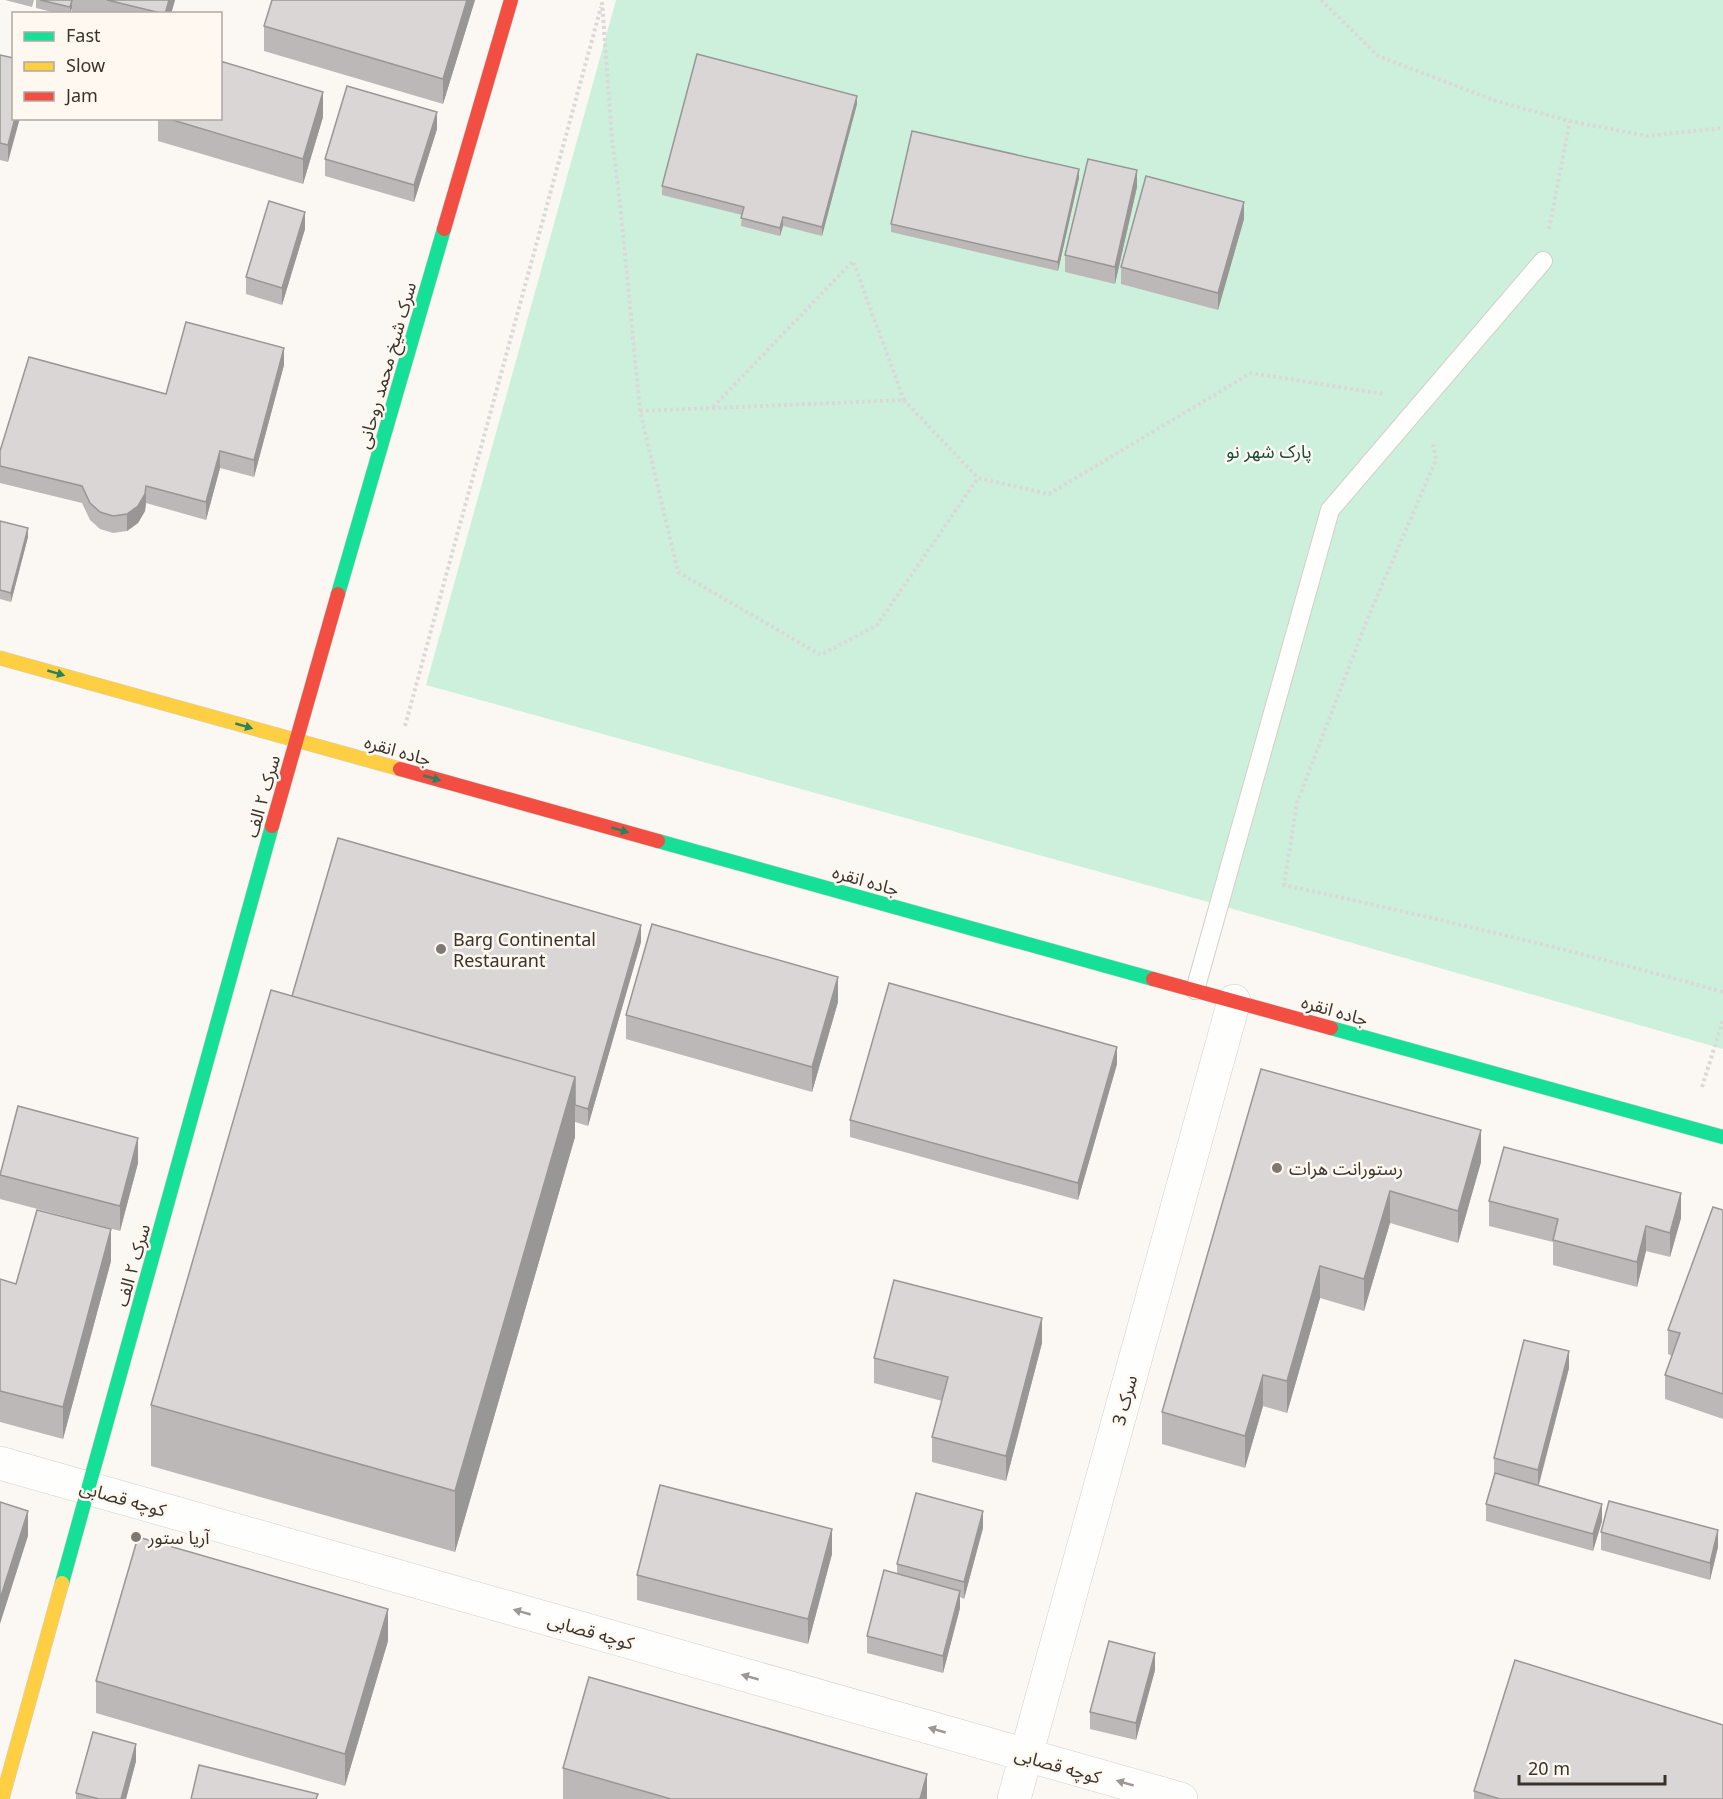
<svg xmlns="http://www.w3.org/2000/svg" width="1723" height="1799" viewBox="0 0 1723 1799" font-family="'Noto Sans','Noto Sans Arabic',sans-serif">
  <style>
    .green { fill: #cdf0dd }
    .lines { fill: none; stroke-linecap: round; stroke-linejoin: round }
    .lane-casing { stroke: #d3cfca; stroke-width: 20 }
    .street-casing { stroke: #d3cfca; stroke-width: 34 }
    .fast-casing { stroke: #d3cfca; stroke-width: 15 }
    .slow-casing { stroke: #d3cfca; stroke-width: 15 }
    .jam-casing { stroke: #d3cfca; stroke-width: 15 }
    .path { stroke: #dad9d7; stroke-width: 4; stroke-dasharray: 3 3; stroke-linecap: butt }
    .lane { stroke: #fefefd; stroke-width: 18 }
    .street { stroke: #fefefd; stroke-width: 33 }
    .fast { stroke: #16e098; stroke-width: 14 }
    .slow { stroke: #ffcf43; stroke-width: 14 }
    .jam { stroke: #f24e42; stroke-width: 14 }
    .wall { fill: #bcb8b8 }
    .shaded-wall { fill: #999696 }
    .building { fill: #dbd6d6; stroke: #999696; stroke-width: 1.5 }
    .oneway { fill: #29815d }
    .oneway2 { fill: #9c9894 }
    .poi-dot { fill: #7d7872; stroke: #fef8f1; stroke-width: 2 }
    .labels { text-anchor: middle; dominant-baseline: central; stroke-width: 5; stroke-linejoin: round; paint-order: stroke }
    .street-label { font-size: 18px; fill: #39332c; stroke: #fef8f1 }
    .park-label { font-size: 18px; fill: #164c38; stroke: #fef8f1 }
    .poi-label { font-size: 18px; fill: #39332c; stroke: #fef8f1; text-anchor: start }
  </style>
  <rect width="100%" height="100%" fill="#fbf8f4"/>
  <path class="green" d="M 616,0 L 1723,0 L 1723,1049 L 1219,905 L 426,685 Z"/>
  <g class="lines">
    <defs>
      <path id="lane" d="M 1195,990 L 1330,510 L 1543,261"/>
      <path id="street" d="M 0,1463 L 1181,1799
        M 1014,1799 L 1234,1001"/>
      <path id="fast" d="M 338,594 L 444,229
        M 658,841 L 1153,979
        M 1331,1028 L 1723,1137
        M 62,1583 L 272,826"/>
      <path id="slow" d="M 0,658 L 400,769
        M 2,1799 L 62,1583"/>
      <path id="jam" d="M 444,229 L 511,0
        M 400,769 L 658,841
        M 272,826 L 338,594
        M 1153,979 L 1331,1028"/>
    </defs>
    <use href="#lane" class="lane-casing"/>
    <use href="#street" class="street-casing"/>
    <use href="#fast" class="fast-casing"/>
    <use href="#slow" class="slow-casing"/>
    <use href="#jam" class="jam-casing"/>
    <path class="path" d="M 1321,0 L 1378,56 L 1496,101 L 1570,121 L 1647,136 L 1723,128
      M 602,2 L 612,139 L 620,203 L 640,411 L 678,572 L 821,655 L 877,625 L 978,478 L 1049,494 L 1251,373 L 1384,394
      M 1549,229 L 1570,121
      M 713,407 L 853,261 L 904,400
      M 640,411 L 904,400 L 978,478
      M 1433,444 L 1436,460 L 1367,620 L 1297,803 L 1284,885 C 1431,917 1578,951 1723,992
      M 405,726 L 601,7
      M 1702,1087 L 1723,1020"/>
    <use href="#lane" class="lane"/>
    <use href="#street" class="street"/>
    <use href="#fast" class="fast"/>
    <use href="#slow" class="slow"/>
    <use href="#jam" class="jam"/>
  </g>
  <path class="wall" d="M 5,0 L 34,0 L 32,7 Z
    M 36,0 L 175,0 L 171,14 L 72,14 L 72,8 L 70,14 L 60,14 L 36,8 Z
    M 272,0 L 475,0 L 443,104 L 264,51 L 264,26 Z
    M 0,55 L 14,58 L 8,162 L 0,160 Z
    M 857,104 L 822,236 L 783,226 L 780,236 L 741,226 L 742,215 L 662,195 L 662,186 Z
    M 323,117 L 303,184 L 158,141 L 158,118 Z
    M 437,129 L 414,202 L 325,176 L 325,159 Z
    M 1079,178 L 1058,271 L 891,232 L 891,224 Z
    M 1137,187 L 1115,284 L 1065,272 L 1065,255 Z
    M 1244,219 L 1218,310 L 1121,284 L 1121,267 Z
    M 305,229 L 282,305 L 246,294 L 246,277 Z
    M 284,365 L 254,477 L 220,468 L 206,520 L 146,503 L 145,511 L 138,523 L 127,531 L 113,533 L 100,529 L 90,520 L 82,503 L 0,483 L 0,451 L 166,394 Z
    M 0,521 L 28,537 L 11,602 L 0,599 Z
    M 641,942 L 588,1126 L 575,1122 L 575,1137 L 455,1552 L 151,1466 L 151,1405 L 292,996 Z
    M 838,1002 L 812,1092 L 626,1039 L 626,1015 Z
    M 1117,1064 L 1078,1200 L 850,1137 L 850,1120 Z
    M 1261,1069 L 1481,1162 L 1458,1243 L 1390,1223 L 1364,1311 L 1320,1298 L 1287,1413 L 1263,1406 L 1245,1468 L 1162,1444 L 1162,1412 Z
    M 138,1163 L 120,1231 L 0,1199 L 0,1174 Z
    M 1489,1201 L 1681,1218 L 1670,1257 L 1646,1251 L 1637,1287 L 1553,1265 L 1553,1242 L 1489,1226 Z
    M 1723,1210 L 1723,1419 L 1665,1399 L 1665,1375 L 1672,1356 L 1668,1354 L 1668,1330 Z
    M 111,1261 L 63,1439 L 0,1422 L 0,1279 L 16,1284 Z
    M 1042,1343 L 1006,1481 L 932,1462 L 932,1437 L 942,1401 L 874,1383 L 874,1358 Z
    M 1569,1368 L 1539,1485 L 1602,1521 L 1593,1551 L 1486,1521 L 1486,1504 L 1494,1476 L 1494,1458 Z
    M 983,1528 L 964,1599 L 960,1597 L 960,1608 L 943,1673 L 867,1653 L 867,1636 L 897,1574 L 897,1564 Z
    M 1601,1532 L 1718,1547 L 1710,1580 L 1601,1550 Z
    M 832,1554 L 808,1644 L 637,1600 L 637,1575 Z
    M 388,1641 L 345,1786 L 96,1713 L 96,1681 Z
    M 1155,1670 L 1136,1740 L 1090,1729 L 1090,1712 Z
    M 136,1761 L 126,1799 L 76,1799 L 76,1793 Z
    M 563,1768 L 927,1799 L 563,1799 Z
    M 1474,1791 L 1723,1799 L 1474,1799 Z"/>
  <path class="shaded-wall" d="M 72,0 L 72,8 L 70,14 L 70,7 Z
    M 169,0 L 175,0 L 171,14 L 165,14 Z
    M 467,0 L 475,0 L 443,104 L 443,79 Z
    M 323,92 L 323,117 L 303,184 L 303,159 Z
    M 857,96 L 857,104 L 822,236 L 822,227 Z
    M 437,112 L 437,129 L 414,202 L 414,185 Z
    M 15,118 L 20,118 L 8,162 L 8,145 Z
    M 1079,169 L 1079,178 L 1058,271 L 1058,262 Z
    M 1137,170 L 1137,187 L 1115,284 L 1115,267 Z
    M 1244,202 L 1244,219 L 1218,310 L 1218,293 Z
    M 305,212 L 305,229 L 282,305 L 282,288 Z
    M 783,217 L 783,226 L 780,236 L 780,228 Z
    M 284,348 L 284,365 L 254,477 L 254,460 Z
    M 220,451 L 220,468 L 206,520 L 206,502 Z
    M 146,486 L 146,503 L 145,511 L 138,523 L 127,531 L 127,514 Z
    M 28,528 L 28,537 L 11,602 L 11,593 Z
    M 641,925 L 641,942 L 588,1126 L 588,1109 Z
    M 838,977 L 838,1002 L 812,1092 L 812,1067 Z
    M 1117,1047 L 1117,1064 L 1078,1200 L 1078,1183 Z
    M 575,1077 L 575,1137 L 455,1552 L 455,1491 Z
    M 1481,1130 L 1481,1162 L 1458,1243 L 1458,1211 Z
    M 138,1138 L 138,1163 L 120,1231 L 120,1206 Z
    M 1390,1191 L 1390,1223 L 1364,1311 L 1364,1279 Z
    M 1681,1193 L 1681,1218 L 1670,1257 L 1670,1233 Z
    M 1646,1226 L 1646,1251 L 1637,1287 L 1637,1262 Z
    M 111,1229 L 111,1261 L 63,1439 L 63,1407 Z
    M 1320,1266 L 1320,1298 L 1287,1413 L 1287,1381 Z
    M 1042,1318 L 1042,1343 L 1006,1481 L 1006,1456 Z
    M 1569,1351 L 1569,1368 L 1538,1487 L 1538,1470 Z
    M 1263,1375 L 1263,1406 L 1245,1468 L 1245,1436 Z
    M 1602,1504 L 1602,1521 L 1593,1551 L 1593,1534 Z
    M 28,1511 L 28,1536 L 0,1624 L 0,1599 Z
    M 983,1511 L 983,1528 L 964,1599 L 964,1582 Z
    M 832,1529 L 832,1554 L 808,1644 L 808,1619 Z
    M 1718,1530 L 1718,1547 L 1710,1580 L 1710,1563 Z
    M 960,1591 L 960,1608 L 943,1673 L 943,1656 Z
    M 388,1609 L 388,1641 L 345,1786 L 345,1754 Z
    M 1155,1653 L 1155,1670 L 1136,1740 L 1136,1723 Z
    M 136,1744 L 136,1761 L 126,1799 L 121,1799 Z
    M 927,1774 L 927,1799 L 920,1799 Z"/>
  <path class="building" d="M 40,0 L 72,0 L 70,7 Z
    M 107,0 L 169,0 L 165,14 Z
    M 272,0 L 467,0 L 443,79 L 264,26 Z
    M 697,54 L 857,96 L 822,227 L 783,217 L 780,228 L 741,218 L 744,207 L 662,186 Z
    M 0,55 L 14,58 L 14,118 L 15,118 L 8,145 L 0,143 Z
    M 220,61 L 323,92 L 303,159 L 166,118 L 220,118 Z
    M 347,86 L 437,112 L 414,185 L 325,159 Z
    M 912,131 L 1079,169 L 1058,262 L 891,224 Z
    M 1088,159 L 1137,170 L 1115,267 L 1065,255 Z
    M 1146,176 L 1244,202 L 1218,293 L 1121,267 Z
    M 269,201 L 305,212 L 282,288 L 246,277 Z
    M 186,322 L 284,348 L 254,460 L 220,451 L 206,502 L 146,486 L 145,494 L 138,506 L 127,514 L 113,516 L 100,512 L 90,503 L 82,486 L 0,466 L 0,451 L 29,357 L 166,394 Z
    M 0,521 L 28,528 L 11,593 L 0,590 Z
    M 338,838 L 641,925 L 588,1109 L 575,1105 L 575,1077 L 292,996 Z
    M 652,924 L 838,977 L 812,1067 L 626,1015 Z
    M 889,983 L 1117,1047 L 1078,1183 L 850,1120 Z
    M 271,990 L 575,1077 L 455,1491 L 151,1405 Z
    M 1261,1069 L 1481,1130 L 1458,1211 L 1390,1191 L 1364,1279 L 1320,1266 L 1287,1381 L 1263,1375 L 1245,1436 L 1162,1412 Z
    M 18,1106 L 138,1138 L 120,1206 L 0,1175 Z
    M 1504,1147 L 1681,1193 L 1670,1233 L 1646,1226 L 1637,1262 L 1553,1240 L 1558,1219 L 1489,1201 Z
    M 1713,1207 L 1723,1210 L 1723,1394 L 1665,1375 L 1680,1333 L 1668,1330 Z
    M 37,1210 L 111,1229 L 63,1407 L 0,1391 L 0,1279 L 16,1284 Z
    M 894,1280 L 1042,1318 L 1006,1456 L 932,1437 L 948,1377 L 874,1358 Z
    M 1524,1340 L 1569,1351 L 1538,1470 L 1494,1458 Z
    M 1495,1473 L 1602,1504 L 1593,1534 L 1486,1504 Z
    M 660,1485 L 832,1529 L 808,1619 L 637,1575 Z
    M 916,1493 L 983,1511 L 964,1582 L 897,1564 Z
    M 1609,1501 L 1718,1530 L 1710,1563 L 1601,1532 Z
    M 0,1502 L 28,1511 L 0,1599 Z
    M 138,1537 L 388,1609 L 345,1754 L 96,1681 Z
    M 884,1570 L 960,1591 L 943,1656 L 867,1636 Z
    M 1109,1641 L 1155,1653 L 1136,1723 L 1090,1712 Z
    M 1515,1660 L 1723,1725 L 1723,1799 L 1500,1799 L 1474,1791 Z
    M 589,1677 L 927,1774 L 920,1799 L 671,1799 L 563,1768 Z
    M 93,1732 L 136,1744 L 121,1799 L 99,1799 L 76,1793 Z
    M 199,1765 L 318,1794 L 316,1799 L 191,1799 Z"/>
  <defs><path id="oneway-solid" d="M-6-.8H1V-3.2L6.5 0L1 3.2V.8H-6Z" transform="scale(1.5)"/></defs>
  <g class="oneway">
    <use href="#oneway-solid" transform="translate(56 673) rotate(16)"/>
    <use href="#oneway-solid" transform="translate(244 726) rotate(16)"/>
    <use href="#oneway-solid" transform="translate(432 778) rotate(16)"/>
    <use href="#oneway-solid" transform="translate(620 830) rotate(16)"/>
  </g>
  <g class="oneway2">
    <use href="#oneway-solid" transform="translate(522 1612) rotate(-164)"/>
    <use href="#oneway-solid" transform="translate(750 1677) rotate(-164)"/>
    <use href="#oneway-solid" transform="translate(937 1730) rotate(-164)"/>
    <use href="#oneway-solid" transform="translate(1125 1783) rotate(-164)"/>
  </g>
  <g class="poi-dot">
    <circle cx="441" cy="949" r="6"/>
    <circle cx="1277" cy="1168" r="6"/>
    <circle cx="136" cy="1537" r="6"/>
  </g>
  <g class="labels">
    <g class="street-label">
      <text transform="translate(386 365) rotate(-74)">سرک شیخ محمد روحانی</text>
      <text transform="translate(398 750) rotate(16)">جاده انقره</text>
      <text transform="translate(262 796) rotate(-74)">سرک ۲ الف</text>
      <text transform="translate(866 880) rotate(16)">جاده انقره</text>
      <text transform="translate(1335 1010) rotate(16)">جاده انقره</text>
      <text transform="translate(132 1265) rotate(-74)">سرک ۲ الف</text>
      <text transform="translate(1124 1400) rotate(-75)">سرک 3</text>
      <text transform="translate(123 1498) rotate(16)">کوچه قصابی</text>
      <text transform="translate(591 1631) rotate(16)">کوچه قصابی</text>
      <text transform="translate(1058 1765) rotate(16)">کوچه قصابی</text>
    </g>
    <g class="park-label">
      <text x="1269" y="451">پارک شهر نو</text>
    </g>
    <g class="poi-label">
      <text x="453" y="939">Barg Continental<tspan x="453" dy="21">Restaurant</tspan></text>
      <text x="1289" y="1168">رستورانت هرات</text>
      <text x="148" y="1537">آریا ستور</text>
    </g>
  </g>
  <rect x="12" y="12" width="210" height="108" fill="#fef8f1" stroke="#afa9a2" stroke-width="1.5"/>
  <rect x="24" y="32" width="30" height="9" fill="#16e098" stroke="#afa9a2" stroke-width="1.5"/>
  <text x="66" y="42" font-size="18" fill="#39332c">Fast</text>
  <rect x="24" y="62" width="30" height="9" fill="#ffcf43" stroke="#afa9a2" stroke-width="1.5"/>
  <text x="66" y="72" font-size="18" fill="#39332c">Slow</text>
  <rect x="24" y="92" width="30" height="9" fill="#f24e42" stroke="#afa9a2" stroke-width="1.5"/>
  <text x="66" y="102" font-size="18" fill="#39332c">Jam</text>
  <path d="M1519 1775v9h146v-9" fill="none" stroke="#39332c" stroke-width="3"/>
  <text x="1528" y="1775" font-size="18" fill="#39332c" stroke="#fef8f1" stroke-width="4.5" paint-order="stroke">20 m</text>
</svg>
